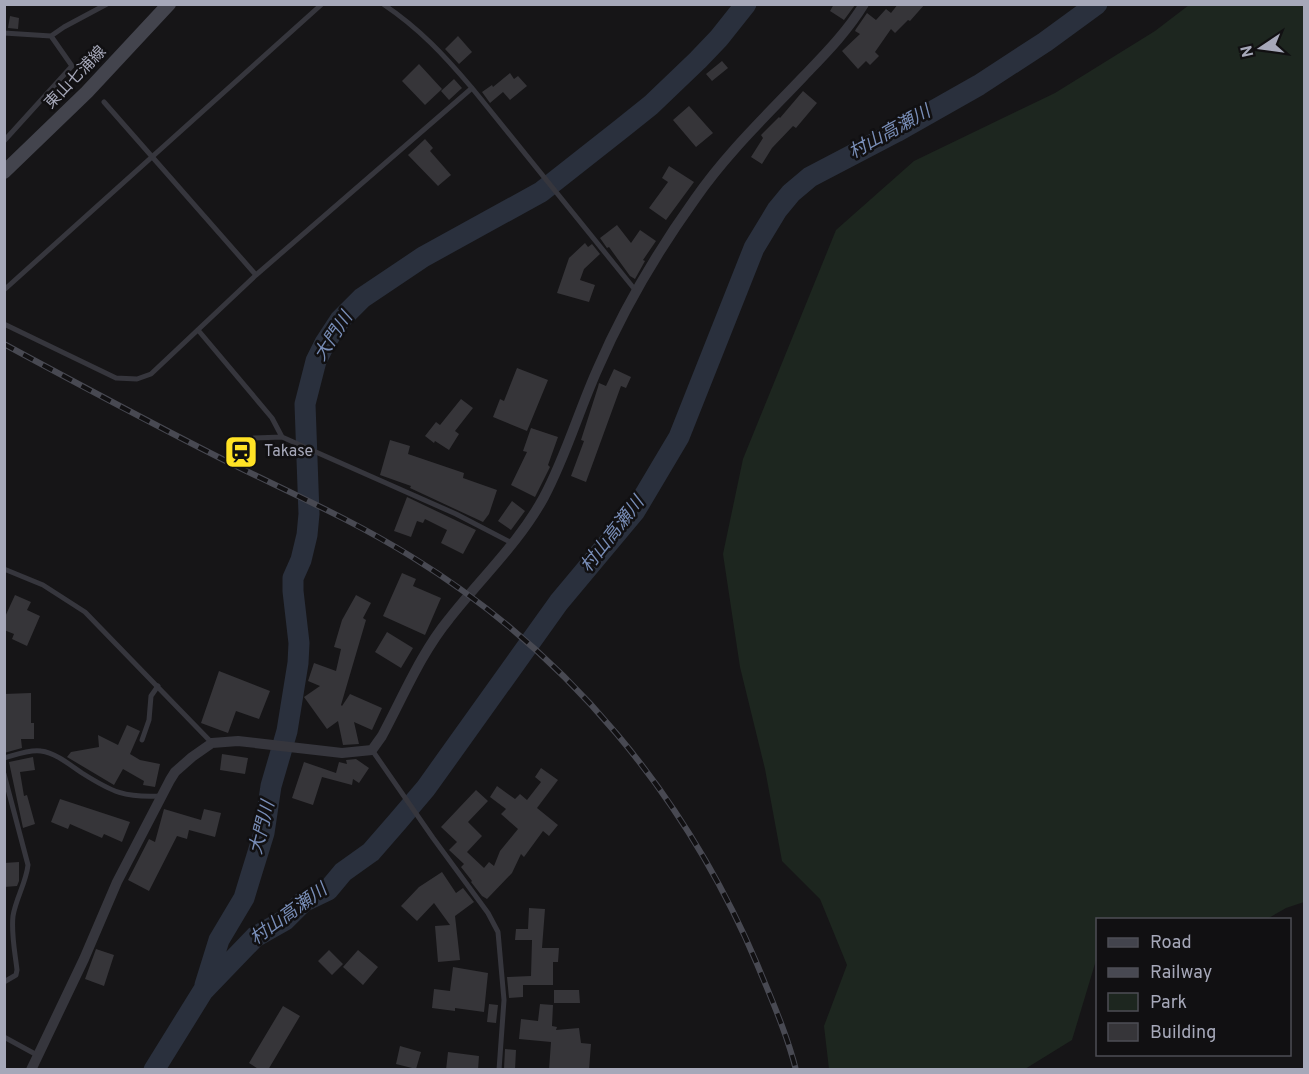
<svg xmlns="http://www.w3.org/2000/svg" width="1309" height="1074" viewBox="0 0 1309 1074" font-family="Overpass,'Noto Sans JP',sans-serif">
  <style>
    .green { fill: #1d261f }
    .lines { fill: none; stroke-linecap: round; stroke-linejoin: round }
    .river { stroke: #2a303d; stroke-width: 21 }
    .building { fill: #363539 }
    .lane { stroke: #36363d; stroke-width: 5 }
    .street { stroke: #36363d; stroke-width: 10 }
    .secondary { stroke: #43444d; stroke-width: 14 }
    .rail-casing { stroke: #484952; stroke-width: 6 }
    .rail { stroke: #111012; stroke-width: 4; stroke-dasharray: 11; stroke-linecap: butt }
    .labels { text-anchor: middle; dominant-baseline: central; stroke-width: 5; stroke-linejoin: round; paint-order: stroke }
    .street-label { font-size: 16px; fill: #a6a8b9; stroke: #111012 }
    .poi-label { font-size: 16px; fill: #a6a8b9; stroke: #111012; text-anchor: start }
    .water-label { font-size: 18px; font-style: italic; fill: #798eb8; stroke: #111012 }
  </style>
  <rect width="100%" height="100%" fill="#161517"/>
  <path class="green" d="M 1189,5 L 1304,5 L 1304,902 L 1286,908 L 1267,919 L 1098,920 L 1097,957 L 1072,1040 L 1025,1069 L 829,1069 L 824,1026 L 847,965 L 820,899 L 782,861 L 765,769 L 740,667 L 723,554 L 743,459 L 836,230 L 914,161 L 1055,93 L 1155,31 Z"/>
  <g class="lines">
    <path class="river" d="M 205,985 L 219,940 L 244,898 L 251,875 L 264,833 L 271,786 L 287,731 L 298,663 L 299,643 L 293,591 L 293,578 L 301,560 L 307,535 L 309,514 L 305,404 L 316,361 L 325,343 L 340,320 L 362,298 L 423,257 L 541,192 L 621,129 L 651,105 L 698,60 L 719,38 L 746,4
      M 154,1070 L 203,991 L 255,937 L 285,920 L 303,902 L 328,890 L 343,872 L 371,852 L 398,821 L 426,788 L 559,602 L 635,511 L 679,437 L 754,248 L 777,210 L 791,193 L 810,177 L 896,132 L 979,85 L 1045,42 L 1097,4"/>
  </g>
  <path class="building" d="M 834,4 L 854,4 L 855,5 L 844,20 L 830,11 Z
    M 898,4 L 925,4 L 910,21 L 908,20 L 895,33 L 891,29 L 875,52 L 879,56 L 870,65 L 866,61 L 858,69 L 842,51 L 860,34 L 855,31 L 856,29 L 867,13 L 876,20 L 886,9 L 891,13 Z
    M 10,16 L 19,18 L 18,29 L 8,28 Z
    M 458,36 L 472,52 L 459,64 L 445,49 Z
    M 722,61 L 728,68 L 712,81 L 706,74 Z
    M 419,64 L 442,89 L 425,105 L 402,81 Z
    M 510,73 L 514,79 L 518,76 L 527,86 L 510,100 L 503,92 L 490,103 L 482,92 L 492,85 L 493,87 Z
    M 454,79 L 462,88 L 449,100 L 441,91 Z
    M 803,91 L 817,103 L 796,128 L 793,126 L 772,148 L 762,164 L 751,157 L 763,138 L 761,135 L 779,117 L 780,118 Z
    M 689,106 L 713,133 L 696,147 L 673,120 Z
    M 425,139 L 433,148 L 430,151 L 451,175 L 438,186 L 408,155 Z
    M 669,166 L 694,182 L 666,220 L 649,208 L 668,182 L 662,178 Z
    M 617,225 L 631,243 L 640,230 L 656,241 L 643,260 L 645,261 L 635,279 L 630,276 L 609,247 L 607,248 L 600,238 Z
    M 585,243 L 588,247 L 592,244 L 600,254 L 584,269 L 580,280 L 595,285 L 589,302 L 557,293 L 569,258 Z
    M 517,368 L 548,380 L 527,431 L 493,417 L 500,399 L 504,401 Z
    M 614,369 L 631,377 L 626,388 L 621,386 L 586,482 L 571,476 L 584,441 L 581,440 L 598,387 L 599,383 L 606,386 Z
    M 461,399 L 473,408 L 455,431 L 459,434 L 449,450 L 435,441 L 434,443 L 425,436 L 436,422 L 440,425 Z
    M 531,428 L 558,437 L 548,465 L 550,467 L 535,497 L 511,485 L 527,452 L 523,451 Z
    M 390,440 L 410,446 L 408,454 L 464,473 L 463,478 L 497,490 L 489,514 L 483,522 L 410,488 L 411,486 L 380,475 Z
    M 233,441 L 255,450 L 250,463 L 228,454 Z
    M 407,497 L 476,530 L 463,554 L 441,543 L 447,530 L 425,519 L 423,523 L 417,521 L 411,537 L 394,531 Z
    M 512,501 L 525,511 L 511,530 L 498,521 Z
    M 402,573 L 416,579 L 413,586 L 441,598 L 425,635 L 383,616 Z
    M 15,595 L 31,602 L 27,610 L 40,616 L 27,646 L 12,639 L 14,634 L 4,630 L 4,619 Z
    M 356,595 L 371,603 L 363,618 L 366,620 L 341,705 L 342,706 L 350,694 L 382,708 L 372,730 L 354,722 L 359,744 L 343,745 L 338,721 L 327,729 L 304,697 L 320,686 L 308,681 L 314,663 L 336,671 L 341,649 L 334,647 L 342,620 Z
    M 387,632 L 413,648 L 401,668 L 375,652 Z
    M 219,671 L 270,691 L 259,719 L 236,711 L 228,733 L 201,723 Z
    M 31,693 L 31,723 L 34,723 L 34,739 L 21,739 L 22,748 L 4,753 L 4,694 Z
    M 127,725 L 140,731 L 130,754 L 140,760 L 160,764 L 155,787 L 143,785 L 144,781 L 123,769 L 114,785 L 67,757 L 71,752 L 99,747 L 98,735 L 118,745 Z
    M 222,754 L 248,758 L 245,774 L 220,770 Z
    M 33,757 L 35,770 L 20,772 L 24,796 L 27,795 L 35,824 L 23,828 L 9,762 Z
    M 356,759 L 369,768 L 359,783 L 353,779 L 352,785 L 322,777 L 313,805 L 292,798 L 304,762 L 336,773 L 339,762 L 347,764 L 346,760 Z
    M 541,768 L 558,780 L 537,808 L 558,825 L 549,836 L 543,831 L 524,857 L 521,854 L 512,873 L 487,899 L 482,896 L 471,882 L 472,881 L 461,867 L 464,864 L 449,850 L 457,842 L 441,827 L 476,790 L 488,801 L 468,822 L 482,836 L 467,852 L 484,868 L 489,862 L 494,866 L 500,851 L 518,829 L 501,814 L 506,809 L 490,797 L 497,786 L 515,799 L 520,794 L 527,800 L 541,782 L 535,777 Z
    M 60,799 L 130,822 L 122,842 L 104,834 L 102,838 L 70,824 L 68,829 L 51,822 Z
    M 164,809 L 201,820 L 204,809 L 221,813 L 215,837 L 189,830 L 187,839 L 177,836 L 149,891 L 128,880 L 149,839 L 155,842 Z
    M 19,862 L 19,881 L 17,886 L 4,887 L 4,863 Z
    M 442,872 L 456,893 L 463,888 L 474,902 L 455,916 L 460,960 L 438,962 L 435,926 L 450,925 L 434,903 L 417,921 L 401,906 L 419,887 Z
    M 529,908 L 545,909 L 542,948 L 559,948 L 558,962 L 553,962 L 553,985 L 523,985 L 523,997 L 509,998 L 507,977 L 531,976 L 532,940 L 515,940 L 516,929 L 528,929 Z
    M 96,949 L 114,955 L 104,986 L 85,979 Z
    M 329,950 L 343,964 L 332,975 L 318,961 Z
    M 358,950 L 378,967 L 363,985 L 343,967 Z
    M 453,967 L 488,973 L 484,1012 L 455,1008 L 455,1011 L 432,1008 L 434,989 L 450,991 Z
    M 554,990 L 579,990 L 580,1003 L 554,1003 Z
    M 489,1004 L 498,1005 L 496,1023 L 487,1022 Z
    M 540,1004 L 553,1005 L 552,1026 L 557,1027 L 556,1030 L 579,1028 L 581,1043 L 591,1044 L 589,1070 L 549,1070 L 551,1042 L 519,1039 L 521,1019 L 538,1021 Z
    M 283,1006 L 300,1016 L 268,1070 L 260,1070 L 249,1063 Z
    M 400,1046 L 421,1052 L 416,1069 L 396,1064 Z
    M 505,1049 L 516,1050 L 515,1070 L 504,1069 Z
    M 448,1052 L 479,1056 L 478,1070 L 446,1070 Z"/>
  <g class="lines">
    <path class="lane" d="M 4,33 L 51,36 L 64,27 L 107,4
      M 472,88 L 636,291
      M 104,102 L 256,275
      M 4,141 L 72,66 L 51,36
      M 4,290 L 322,4
      M 4,324 L 116,378 L 137,379 L 151,374 L 256,275 L 472,88 C 444,55 420,29 383,4
      M 198,330 L 272,418 L 282,437
      M 252,442 L 254,438 L 282,437 L 456,514 L 512,543
      M 4,569 L 43,585 L 85,612 L 212,743
      M 142,740 L 149,720 L 151,696 L 158,686
      M 372,750 L 433,838 L 488,913 L 498,932 L 504,1000 L 499,1070
      M 4,758 C 15,755 30,749 41,751 C 56,753 70,765 82,773 C 112,792 125,798 161,796
      M 4,774 L 28,865 C 26,883 16,898 13,916 C 11,934 15,952 17,970 L 16,975 L 4,982
      M 4,1037 L 37,1055"/>
    <path class="street" d="M 31,1070 L 84,959 L 117,882 L 170,780 L 175,772 L 192,757 L 212,743 L 238,741 L 342,753 L 372,750 L 382,736 C 403,697 421,653 449,619 C 481,578 519,543 544,497 C 566,456 579,410 598,368 C 624,308 657,252 695,199 C 726,154 765,117 803,77 C 825,54 847,32 864,4"/>
    <path class="secondary" d="M 4,172 L 87,92 L 169,4"/>
    <defs>
      <path id="rail" d="M 4,344 C 80,385 156,426 232,464 C 293,494 354,521 412,557 C 568,653 686,796 757,964 C 771,998 787,1034 796,1070"/>
    </defs>
    <use href="#rail" class="rail-casing"/>
    <use href="#rail" class="rail"/>
  </g>
  <defs>
    <symbol id="station-square" viewBox="-11 -11 22 22"><rect x="-9" y="-9" width="18" height="18" rx="4" fill="#ffe225" stroke="#111012"/><path d="M-3-6H3Q5-6 5-4V2Q5 4 3 4L4.5 6H3L1.5 4h-3L-3 6H-4.5L-3 4Q-5 4-5 2V-4Q-5-6-3-6ZM-3.5-4v3h7v-3ZM-3.5 1v1.5H-2V1ZM2 1v1.5H3.5V1Z" fill="#111"/></symbol>
  </defs>
  <g fill-rule="evenodd">
    <use href="#station-square" x="222" y="433" width="38" height="38"/>
  </g>
  <g class="labels">
    <g class="street-label">
      <text transform="translate(76 78) rotate(-46)">東山七浦線</text>
    </g>
    <g class="poi-label">
      <text x="264" y="452">Takase</text>
    </g>
    <g class="water-label">
      <text transform="translate(890 133) rotate(-29)">村山高瀬川</text>
      <text transform="translate(334 337) rotate(-57)">大門川</text>
      <text transform="translate(613 535) rotate(-52)">村山高瀬川</text>
      <text transform="translate(263 828) rotate(-76)">大門川</text>
      <text transform="translate(289 915) rotate(-36)">村山高瀬川</text>
    </g>
  </g>
  <rect width="1309" height="1074" fill="none" stroke="#a6a8b9" stroke-width="12"/>
  <rect x="1096" y="918" width="195" height="138" fill="#111012" stroke="#4d4d55" stroke-width="1.5"/>
  <rect x="1108" y="938" width="30" height="9" fill="#43444d" stroke="#4d4d55" stroke-width="1.5"/>
  <text x="1150" y="948" font-size="18" fill="#a6a8b9">Road</text>
  <rect x="1108" y="968" width="30" height="9" fill="#484952" stroke="#4d4d55" stroke-width="1.5"/>
  <text x="1150" y="978" font-size="18" fill="#a6a8b9">Railway</text>
  <rect x="1108" y="993" width="30" height="18" fill="#1d261f" stroke="#4d4d55" stroke-width="1.5"/>
  <text x="1150" y="1008" font-size="18" fill="#a6a8b9">Park</text>
  <rect x="1108" y="1023" width="30" height="18" fill="#363539" stroke="#4d4d55" stroke-width="1.5"/>
  <text x="1150" y="1038" font-size="18" fill="#a6a8b9">Building</text>
  <g transform="translate(1261 48) rotate(257)" stroke="#111012" stroke-width="4.5" paint-order="stroke">
  <path d="M0-4.5L10 22L0 15L-10 22Z" fill="#a6a8b9"/>
  <text y="-9" font-size="16" font-weight="bold" text-anchor="middle" fill="#a6a8b9">N</text>
  </g>
</svg>
